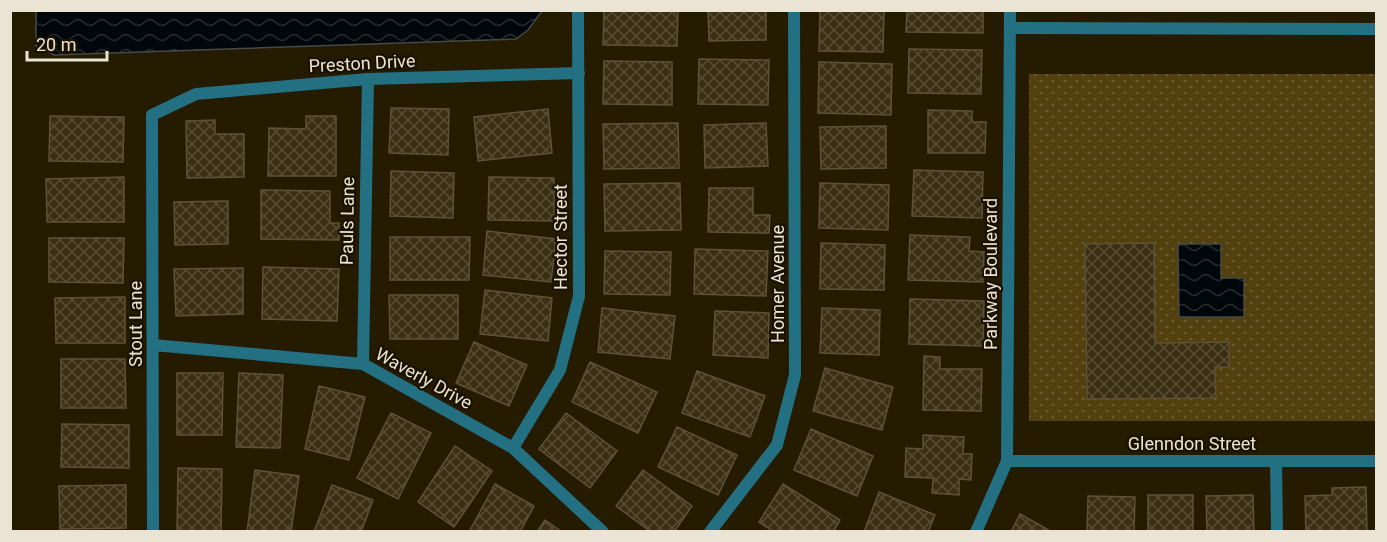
<svg xmlns="http://www.w3.org/2000/svg" width="1387" height="542" viewBox="0 0 1387 542" font-family="Roboto,sans-serif">
  <style>
    .park { fill: url(#park-dots) }
    .water { fill: url(#water-waves); stroke: #464947; stroke-width: 1.5 }
    .building { fill: url(#building-cross-hatch); stroke: #5d5136; stroke-width: 1.5 }
    .lines { fill: none; stroke-linecap: round; stroke-linejoin: round }
    .minor { stroke: #237083; stroke-width: 12 }
    .labels { text-anchor: middle; dominant-baseline: central; stroke-width: 4.5; stroke-linejoin: round; paint-order: stroke }
    .street-label { font-size: 18px; fill: #ebe4d4; stroke: #1b1100 }
  </style>
  <defs>
    <pattern id="park-dots" width="8" height="8" patternUnits="userSpaceOnUse" patternTransform="scale(1.5)"><rect width="8" height="8" fill="#52400f"/><path d="M2 2h.1M6 6h.1" fill="none" stroke="#6b5b31" stroke-width="1.8" stroke-linecap="round"/></pattern>
    <pattern id="water-waves" width="16" height="10" patternUnits="userSpaceOnUse" patternTransform="scale(1.5)"><rect width="16" height="10" fill="#00070b"/><path d="M0 5q4-4 8 0t8 0" fill="none" stroke="#252b2e"/></pattern>
    <pattern id="building-cross-hatch" width="8" height="8" patternUnits="userSpaceOnUse" patternTransform="scale(1.5)"><rect width="8" height="8" fill="#3b2f13"/><path d="M0 0l8 8M0 8l8-8" fill="none" stroke="#584d34"/></pattern>
  </defs>
  <rect width="100%" height="100%" fill="#251b01"/>
  <path class="park" d="M 1029,74 L 1376,74 L 1376,421 L 1029,421 Z"/>
  <path class="water" d="M 36,11 L 36,10 L 542,11 L 528,30 L 516,39 L 54,55 L 36,46 Z
    M 1178,244 L 1221,244 L 1221,278 L 1244,278 L 1244,317 L 1179,317 Z"/>
  <path class="building" d="M 604,10 L 678,10 L 677,46 L 603,45 Z
    M 708,10 L 766,10 L 766,40 L 709,41 Z
    M 820,10 L 884,10 L 883,52 L 819,51 Z
    M 907,10 L 983,10 L 983,33 L 906,32 Z
    M 909,49 L 982,50 L 981,94 L 908,93 Z
    M 699,59 L 769,60 L 768,105 L 698,104 Z
    M 604,61 L 672,62 L 672,105 L 603,104 Z
    M 819,62 L 892,64 L 891,115 L 818,113 Z
    M 391,108 L 449,109 L 448,155 L 389,153 Z
    M 548,109 L 552,153 L 478,161 L 474,117 Z
    M 928,110 L 972,111 L 972,122 L 986,122 L 985,153 L 928,153 Z
    M 50,116 L 124,117 L 123,162 L 49,161 Z
    M 306,116 L 336,116 L 336,176 L 268,176 L 269,128 L 306,129 Z
    M 215,120 L 215,134 L 244,134 L 244,177 L 187,178 L 186,121 Z
    M 678,123 L 679,168 L 604,169 L 603,124 Z
    M 766,123 L 768,166 L 705,168 L 704,125 Z
    M 886,126 L 886,168 L 821,169 L 820,127 Z
    M 914,170 L 983,172 L 982,218 L 912,216 Z
    M 391,171 L 454,173 L 453,218 L 390,216 Z
    M 124,177 L 124,222 L 47,222 L 46,179 Z
    M 489,177 L 554,178 L 554,221 L 488,220 Z
    M 680,183 L 681,230 L 605,231 L 604,184 Z
    M 820,183 L 889,185 L 888,230 L 819,228 Z
    M 709,188 L 753,188 L 753,215 L 770,215 L 769,233 L 708,232 Z
    M 261,190 L 330,191 L 330,223 L 339,223 L 339,240 L 261,239 Z
    M 228,201 L 228,244 L 175,245 L 174,202 Z
    M 487,231 L 556,239 L 551,282 L 483,275 Z
    M 910,235 L 970,237 L 969,251 L 984,252 L 983,282 L 908,280 Z
    M 390,237 L 470,237 L 469,280 L 390,280 Z
    M 49,238 L 124,238 L 123,283 L 49,282 Z
    M 821,243 L 885,245 L 884,290 L 820,289 Z
    M 1154,243 L 1155,343 L 1229,342 L 1229,367 L 1215,367 L 1216,398 L 1087,399 L 1085,244 Z
    M 695,249 L 768,251 L 766,296 L 694,294 Z
    M 605,251 L 671,252 L 670,295 L 604,294 Z
    M 263,267 L 339,269 L 337,321 L 262,319 Z
    M 243,268 L 243,314 L 176,316 L 174,269 Z
    M 485,290 L 552,298 L 548,341 L 480,334 Z
    M 389,295 L 458,295 L 458,339 L 390,339 Z
    M 125,297 L 125,343 L 56,343 L 55,298 Z
    M 910,299 L 984,301 L 983,346 L 909,344 Z
    M 602,308 L 675,316 L 670,359 L 598,352 Z
    M 822,308 L 880,310 L 879,355 L 820,353 Z
    M 715,311 L 769,313 L 768,358 L 713,355 Z
    M 474,342 L 527,365 L 509,406 L 456,383 Z
    M 924,356 L 940,357 L 940,369 L 982,369 L 981,411 L 923,410 Z
    M 61,359 L 125,359 L 126,408 L 61,408 Z
    M 590,362 L 657,392 L 638,433 L 572,402 Z
    M 825,368 L 893,387 L 882,430 L 813,411 Z
    M 697,371 L 765,396 L 750,437 L 682,413 Z
    M 177,373 L 223,373 L 222,435 L 177,435 Z
    M 239,373 L 283,375 L 280,448 L 236,447 Z
    M 319,386 L 365,397 L 349,460 L 305,449 Z
    M 391,413 L 431,433 L 398,499 L 357,478 Z
    M 566,413 L 617,451 L 590,488 L 539,449 Z
    M 62,424 L 129,425 L 129,468 L 61,467 Z
    M 677,427 L 737,455 L 718,495 L 658,467 Z
    M 811,429 L 873,456 L 857,496 L 794,470 Z
    M 923,435 L 964,437 L 963,454 L 972,454 L 971,480 L 959,479 L 959,495 L 932,493 L 933,478 L 905,477 L 906,448 L 923,449 Z
    M 455,446 L 492,471 L 454,527 L 418,502 Z
    M 178,468 L 222,469 L 221,532 L 177,532 Z
    M 255,470 L 299,476 L 291,532 L 247,532 Z
    M 643,470 L 692,506 L 674,532 L 651,532 L 616,506 Z
    M 495,484 L 534,506 L 520,532 L 469,532 Z
    M 783,484 L 840,520 L 833,532 L 774,532 L 759,522 Z
    M 126,485 L 126,528 L 60,529 L 59,486 Z
    M 332,485 L 373,500 L 361,532 L 314,532 Z
    M 1366,487 L 1367,532 L 1306,532 L 1305,496 L 1332,495 L 1332,488 Z
    M 879,492 L 935,515 L 928,532 L 864,532 Z
    M 1148,495 L 1193,495 L 1193,532 L 1148,532 Z
    M 1253,495 L 1254,532 L 1207,532 L 1206,496 Z
    M 1088,496 L 1135,497 L 1134,532 L 1087,532 Z
    M 1020,514 L 1052,532 L 1011,532 Z
    M 545,520 L 562,532 L 537,532 Z"/>
  <g class="lines">
    <path class="minor" d="M 1010,28 L 1376,29
      M 153,345 L 363,364 L 513,448 L 603,532
      M 363,364 L 368,79
      M 513,448 L 560,370 L 579,296 L 578,10
      M 1007,461 L 1376,461
      M 1276,461 L 1277,532
      M 153,532 L 152,115 L 196,94 L 368,79 L 579,73
      M 710,532 L 777,445 L 795,375 L 794,10
      M 976,532 L 1007,461 L 1010,10"/>
  </g>
  <g class="labels">
    <g class="street-label">
      <text transform="translate(362 63) rotate(-3)">Preston Drive</text>
      <text transform="translate(347 221) rotate(-89)">Pauls Lane</text>
      <text transform="translate(560 237) rotate(-90)">Hector Street</text>
      <text transform="translate(990 274) rotate(-90)">Parkway Boulevard</text>
      <text transform="translate(777 284) rotate(-90)">Homer Avenue</text>
      <text transform="translate(135 324) rotate(-90)">Stout Lane</text>
      <text transform="translate(424 378) rotate(29)">Waverly Drive</text>
      <text x="1192" y="443">Glenndon Street</text>
    </g>
  </g>
  <rect width="1387" height="542" fill="none" stroke="#ebe4d4" stroke-width="24"/>
  <path d="M27 51v9h80v-9" fill="none" stroke="#ebe4d4" stroke-width="3"/>
  <text x="36" y="51" font-size="18" fill="#ebe4d4" stroke="#1b1100" stroke-width="4.5" paint-order="stroke">20 m</text>
</svg>
